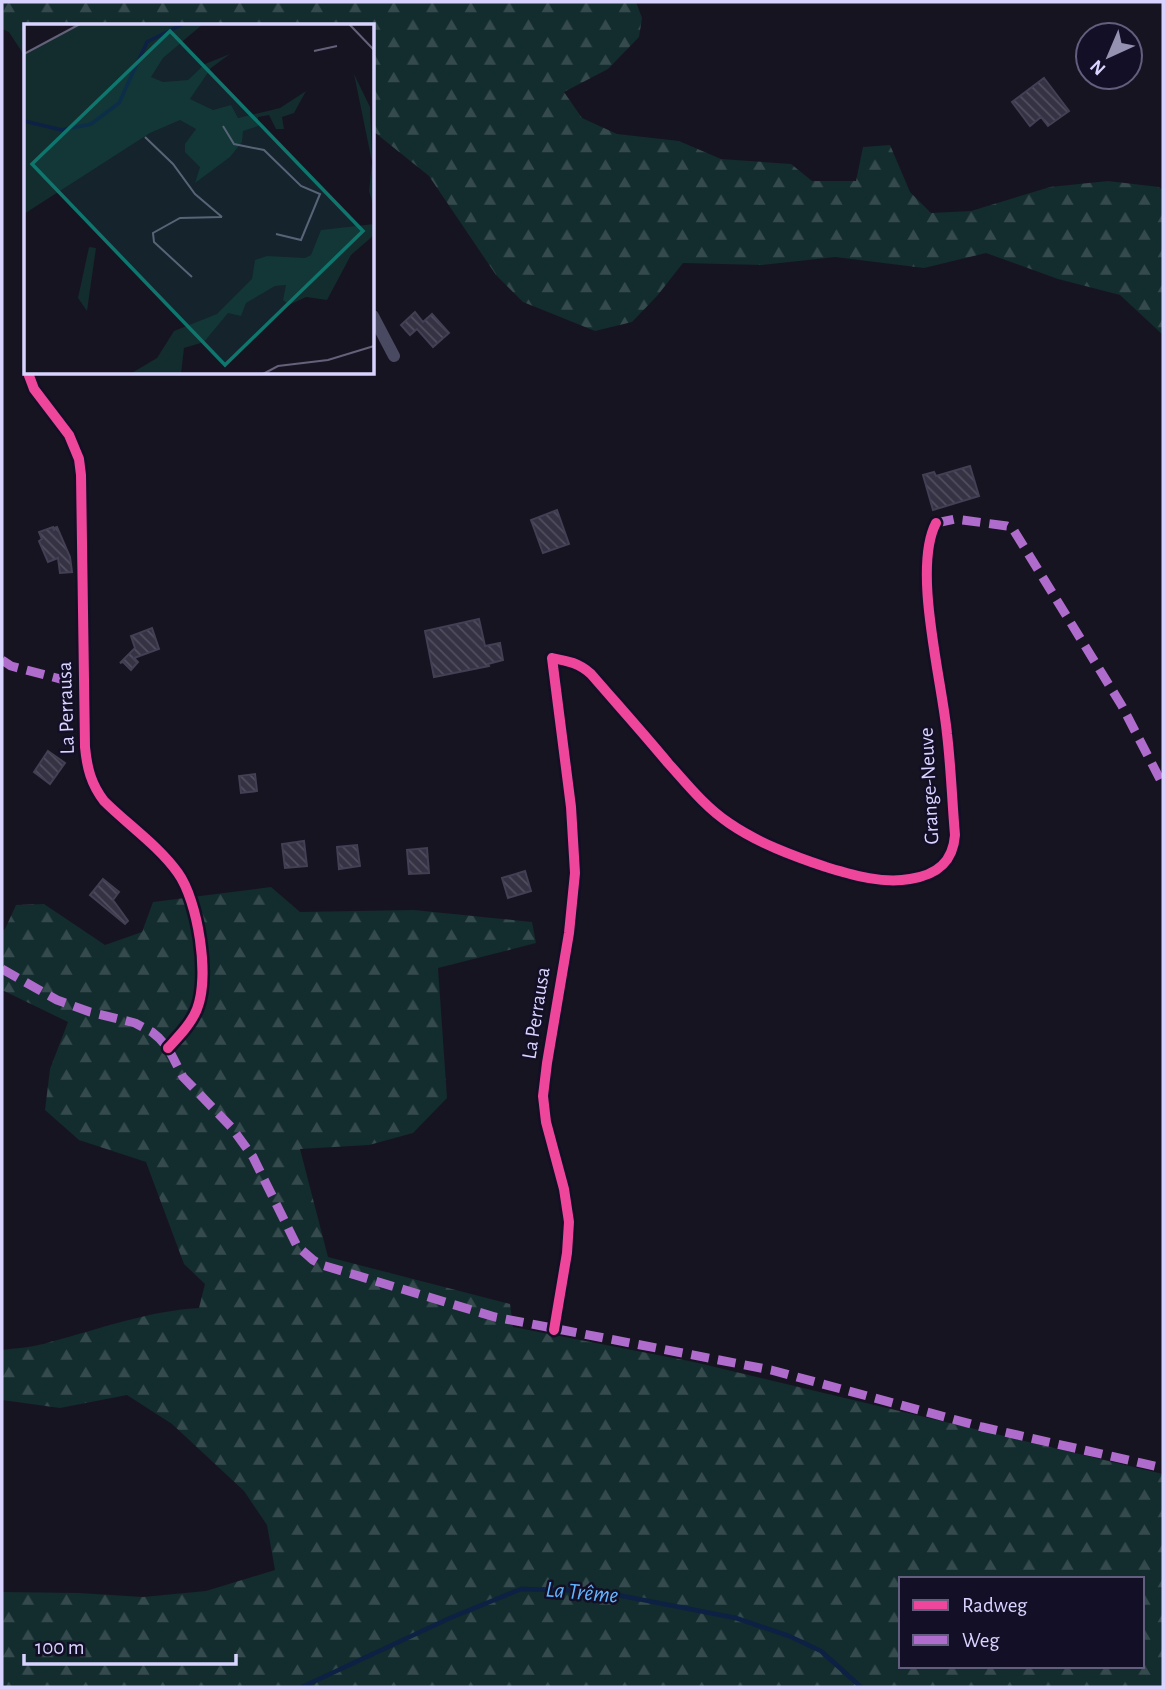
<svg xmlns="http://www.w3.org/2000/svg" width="1165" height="1689" viewBox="0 0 1165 1689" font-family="'Alegreya Sans',sans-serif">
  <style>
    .forest { fill: url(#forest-firs); fill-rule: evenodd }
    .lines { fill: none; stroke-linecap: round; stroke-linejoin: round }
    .stream { stroke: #0d2144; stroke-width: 4.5 }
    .building { fill: url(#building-back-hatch); stroke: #433f54; stroke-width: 2 }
    .minor { stroke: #4a4962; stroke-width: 12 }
    .quiet { stroke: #b06ccc; stroke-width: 9; stroke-dasharray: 18 9; stroke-linecap: butt }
    .cycleway-casing { stroke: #130f26; stroke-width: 15 }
    .cycleway { stroke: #ed469a; stroke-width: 10 }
    .labels { text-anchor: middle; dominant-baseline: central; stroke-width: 5; stroke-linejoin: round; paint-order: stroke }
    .street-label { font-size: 21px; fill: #d9d4ff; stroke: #130f26 }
    .water-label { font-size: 23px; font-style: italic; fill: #62b6ff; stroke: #130f26 }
    .inset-river { fill: none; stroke: #0d2144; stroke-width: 3.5 }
    .inset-road { fill: none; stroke: #64617a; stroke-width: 2 }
    .view { fill: #0f766e; fill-opacity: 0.15; stroke: #0f766e; stroke-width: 3.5 }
    .inset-edge { fill: none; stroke: #d9d4ff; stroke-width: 3.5 }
  </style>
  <defs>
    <pattern id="forest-firs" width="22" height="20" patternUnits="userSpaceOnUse" patternTransform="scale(1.75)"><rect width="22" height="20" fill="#132c2d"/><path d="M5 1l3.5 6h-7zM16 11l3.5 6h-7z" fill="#354a4c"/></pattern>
    <pattern id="building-back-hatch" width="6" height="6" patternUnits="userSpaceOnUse" patternTransform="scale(1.75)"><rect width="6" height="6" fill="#343243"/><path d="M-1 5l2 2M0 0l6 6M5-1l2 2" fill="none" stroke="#514f5f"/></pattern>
  </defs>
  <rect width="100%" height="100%" fill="#161421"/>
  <path class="forest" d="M 2,2 L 636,2 L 642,18 L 639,37 L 608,69 L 564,92 L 582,118 L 617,134 L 679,141 L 721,159 L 791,164 L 812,181 L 856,181 L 863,147 L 890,145 L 910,192 L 931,213 L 971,211 L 1050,187 L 1108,181 L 1159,187 L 1163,190 L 1163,335 L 1120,295 L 1058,279 L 986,253 L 924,268 L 835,257 L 762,265 L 683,263 L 657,296 L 632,322 L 595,331 L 523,302 L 496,275 L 429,176 L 373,131 L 373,26 L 26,26 L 26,58 L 9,32 L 2,29 Z
    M 271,887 L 300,912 L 414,910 L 532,922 L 536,943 L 438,968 L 447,1098 L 413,1133 L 369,1145 L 300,1149 L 328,1257 L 510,1304 L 513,1327 L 694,1362 L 1163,1474 L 1163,1687 L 2,1687 L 2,1592 L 79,1593 L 143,1597 L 206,1591 L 275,1570 L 267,1525 L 244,1491 L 172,1424 L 127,1395 L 60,1408 L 2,1400 L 2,1350 C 18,1348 35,1347 50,1342 C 100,1329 147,1311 199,1308 L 205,1284 L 184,1264 L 146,1162 L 79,1140 L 45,1110 L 50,1069 L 68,1022 L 2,990 L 2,931 L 5,929 L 16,905 L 44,904 L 105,945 L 142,932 L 153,902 ZM 901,1579 L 1142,1579 L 1142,1666 L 901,1666 Z"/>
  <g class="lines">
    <path class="stream" d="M 2,1687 L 4,1687
      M 302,1687 L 450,1618 L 521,1589 L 597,1591 L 736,1618 L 789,1636 L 821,1651 L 861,1687"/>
  </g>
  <path class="building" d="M 1044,78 L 1069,111 L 1048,126 L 1041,117 L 1030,126 L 1012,102 Z
    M 415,312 L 423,322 L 432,314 L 449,333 L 433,347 L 417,329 L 410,335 L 401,325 Z
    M 970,466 L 979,496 L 933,510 L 923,475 L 934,472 L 936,476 Z
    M 557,510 L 569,544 L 543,553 L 531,520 Z
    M 53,527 L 54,531 L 54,528 L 57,527 L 70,557 L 72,572 L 60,573 L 58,558 L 48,562 L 39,541 L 42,539 L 39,532 Z
    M 479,619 L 485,646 L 500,643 L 503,660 L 488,664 L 489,666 L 434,677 L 425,631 Z
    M 152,628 L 159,649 L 134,658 L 138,662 L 131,670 L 123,662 L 120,663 L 135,648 L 131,636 Z
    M 48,751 L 65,763 L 50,784 L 34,772 Z
    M 255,774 L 257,791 L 241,793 L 239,776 Z
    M 304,841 L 307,866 L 285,868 L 282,844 Z
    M 357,845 L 360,866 L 339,869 L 337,847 Z
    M 427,848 L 429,873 L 409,874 L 407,850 Z
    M 525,871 L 531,891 L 508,898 L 502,878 Z
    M 103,879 L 119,892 L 113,900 L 128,921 L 125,924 L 90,895 Z"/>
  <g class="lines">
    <path class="minor" d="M 373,316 L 394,356
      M 28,373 L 34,389 L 69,435 L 79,459 L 81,475 L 85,747 C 87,768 91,784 104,801 C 127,824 159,846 178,873 C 198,901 210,976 197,1009 C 191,1024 179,1036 168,1048
      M 554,1330 L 567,1253 L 569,1222 L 564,1189 L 546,1122 L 543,1096 L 547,1063 L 569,933 L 575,873 L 571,807 L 552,658 C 568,661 579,663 591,674 C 617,704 643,733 668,763 C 687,784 705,807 729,823 C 758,843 793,856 826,867 C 853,875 882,884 910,879 C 937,875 953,862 955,835 C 952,801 951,767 947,734 C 942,680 912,569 936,523"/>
    <path class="quiet" d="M 936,523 L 955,519 L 1007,526 L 1013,529 L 1122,706 L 1163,785
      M 2,660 L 11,666 L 83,685
      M 2,969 L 57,1000 L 90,1012 L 135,1023 L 152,1032 L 159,1038 L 168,1048 L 183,1077 L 232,1128 L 253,1157 L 297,1246 L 313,1260 L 322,1265 L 495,1317 L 771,1370 L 982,1427 L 1163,1468"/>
    <defs>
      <path id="cycleway" d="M 28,373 L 34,389 L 69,435 L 79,459 L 81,475 L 85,747 C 87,768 91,784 104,801 C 127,824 159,846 178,873 C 198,901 210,976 197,1009 C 191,1024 179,1036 168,1048
        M 554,1330 L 567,1253 L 569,1222 L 564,1189 L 546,1122 L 543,1096 L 547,1063 L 569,933 L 575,873 L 571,807 L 552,658 C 568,661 579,663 591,674 C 617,704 643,733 668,763 C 687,784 705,807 729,823 C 758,843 793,856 826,867 C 853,875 882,884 910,879 C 937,875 953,862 955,835 C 952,801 951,767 947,734 C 942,680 912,569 936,523"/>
    </defs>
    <use href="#cycleway" class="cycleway-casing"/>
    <use href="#cycleway" class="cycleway"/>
  </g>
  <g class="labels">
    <g class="street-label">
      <text transform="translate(66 708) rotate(-92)">La Perrausa</text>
      <text transform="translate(929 786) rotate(-93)">Grange-Neuve</text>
      <text transform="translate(536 1013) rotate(-81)">La Perrausa</text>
    </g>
    <g class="water-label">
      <text transform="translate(582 1593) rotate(5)">La Trême</text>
    </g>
  </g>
  <g transform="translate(24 24)">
    <rect width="350" height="350" fill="#161421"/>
    <path d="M 57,0 L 179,0 L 139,34 L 127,53 L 139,58 L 164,56 L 181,40 L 206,30 L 187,44 L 166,75 L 189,86 L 207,81 L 214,94 L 256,84 L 282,67 L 270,89 L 258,93 L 260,105 L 252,105 L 245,91 L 234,93 L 234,102 L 219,107 L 218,118 L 206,133 L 171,159 L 176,143 L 161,128 L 161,120 L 172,105 L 156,96 L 126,109 L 0,190 L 0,31 ZM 330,50 L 346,83 L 350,184 L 345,167 L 348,138 ZM 350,200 L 350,211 L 327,231 L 303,276 L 282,273 L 265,281 L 259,276 L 262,261 L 251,262 L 222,279 L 217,292 L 204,289 L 180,318 L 160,324 L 157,350 L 106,350 L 133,334 L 150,307 L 193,290 L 228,255 L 231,236 L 243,232 L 281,234 L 287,231 L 297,206 ZM 65,223 L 72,224 L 63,287 L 54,274 Z" fill="#132c2d"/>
    <path class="inset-river" d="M 0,97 L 38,106 L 67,100 L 95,79 L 123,18 L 159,0"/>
    <path class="inset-road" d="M 325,0 L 350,26M 290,27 L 313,22M 0,30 L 56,0M 199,102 L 210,120 L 240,126 L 277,162 L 296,170 L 277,216 L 252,210M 121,113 L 149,140 L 171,170 L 198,193M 168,253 L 130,218 L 129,209 L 156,194 L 198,193M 239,350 L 254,342 L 304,336 L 350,322"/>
    <path class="view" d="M 146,7 L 339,207 L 201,341 L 8,140 Z"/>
    <rect width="350" height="350" class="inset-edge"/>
  </g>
  <rect width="1165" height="1689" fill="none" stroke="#d9d4ff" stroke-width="7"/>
  <rect x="899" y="1577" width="245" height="91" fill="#130f26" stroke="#625e7d" stroke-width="2"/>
  <rect x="913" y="1600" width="35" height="10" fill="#ed469a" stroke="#625e7d" stroke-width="2"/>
  <text x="962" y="1612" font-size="21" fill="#d9d4ff">Radweg</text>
  <rect x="913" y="1635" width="35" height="10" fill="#b06ccc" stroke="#625e7d" stroke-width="2"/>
  <text x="962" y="1647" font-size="21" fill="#d9d4ff">Weg</text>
  <g transform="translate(1109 56) rotate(224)"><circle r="33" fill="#130f26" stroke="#625e7d" stroke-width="2"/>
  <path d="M0-5L12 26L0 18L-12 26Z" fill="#9591b1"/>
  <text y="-10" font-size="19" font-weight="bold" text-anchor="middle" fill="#d9d4ff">N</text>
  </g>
  <path d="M24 1654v10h212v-10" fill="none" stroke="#d9d4ff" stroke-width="3.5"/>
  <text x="35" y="1654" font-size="21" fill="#d9d4ff" stroke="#130f26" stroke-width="5" paint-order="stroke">100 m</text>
</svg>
